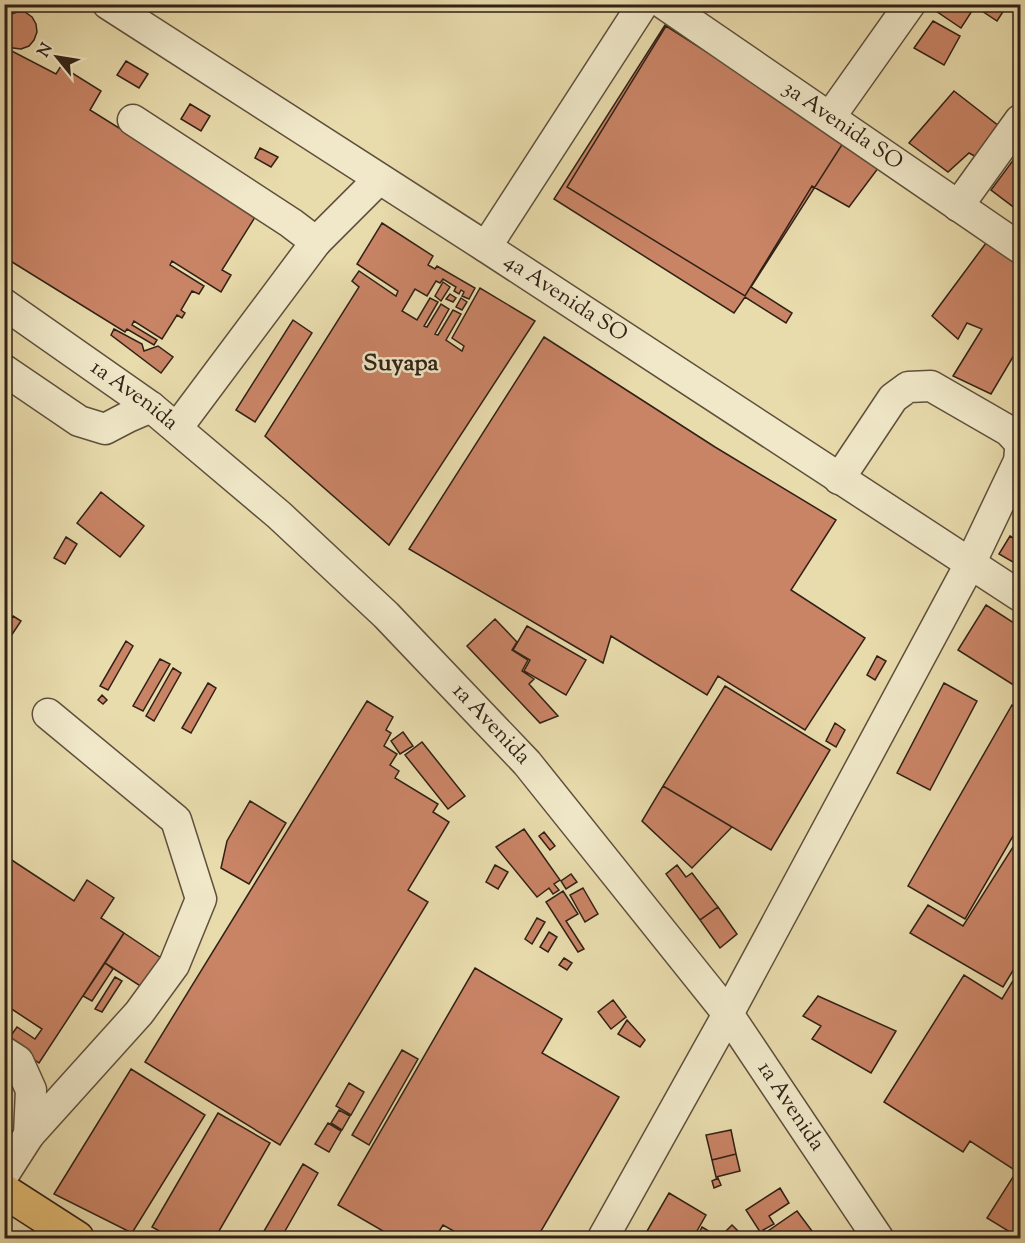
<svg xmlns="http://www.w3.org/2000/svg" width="1025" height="1243" viewBox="0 0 1025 1243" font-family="'Sorts Mill Goudy',serif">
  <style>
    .building { fill: #c98466; stroke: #312116; stroke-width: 1.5 }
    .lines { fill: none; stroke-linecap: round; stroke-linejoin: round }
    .minor-casing { stroke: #5f503c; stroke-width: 33 }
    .highway-casing { stroke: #312116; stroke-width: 36 }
    .minor { stroke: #f0e8c9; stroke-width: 30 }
    .highway { stroke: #e4be76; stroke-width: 33 }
    .labels { text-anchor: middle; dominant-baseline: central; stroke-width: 5; stroke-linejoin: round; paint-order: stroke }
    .street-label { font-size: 22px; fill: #312116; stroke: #f0e8c9 }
    .neighbourhood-label { font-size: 24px; font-weight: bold; fill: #312116; stroke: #f0e8c9 }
  </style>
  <rect width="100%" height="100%" fill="#e8dbac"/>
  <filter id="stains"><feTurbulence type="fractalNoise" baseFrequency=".00333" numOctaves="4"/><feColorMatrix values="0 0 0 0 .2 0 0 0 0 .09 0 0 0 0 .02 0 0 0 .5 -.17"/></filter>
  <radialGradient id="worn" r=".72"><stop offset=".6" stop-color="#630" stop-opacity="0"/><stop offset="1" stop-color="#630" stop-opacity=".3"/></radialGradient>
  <path class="building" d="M 941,4 L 969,4 L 974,8 L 961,28 L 936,11 Z
    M 978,4 L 1008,4 L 997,21 L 976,7 Z
    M 17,12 L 25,12 L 32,17 L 36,24 L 37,32 L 34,40 L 29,46 L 21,49 L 13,48 L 4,42 L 4,19 L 9,15 Z
    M 933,21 L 960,36 L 944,65 L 914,48 Z
    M 665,25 L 845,140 L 751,287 L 792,313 L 786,323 L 745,297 L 734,313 L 554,199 Z
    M 666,26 L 882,163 L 849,207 L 812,186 L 745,296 L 567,187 Z
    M 4,47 L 56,74 L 61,66 L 101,91 L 90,110 L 257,214 L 222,270 L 231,275 L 221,292 L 172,261 L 170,265 L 204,286 L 199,294 L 192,291 L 181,310 L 185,313 L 182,318 L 177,315 L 162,339 L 134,321 L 132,325 L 157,340 L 154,345 L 127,329 L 125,332 L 4,257 Z
    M 126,61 L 148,74 L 139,88 L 117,75 Z
    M 954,91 L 1004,130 L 984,161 L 969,153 L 948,172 L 909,143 Z
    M 190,104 L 210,116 L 201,131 L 181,119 Z
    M 260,148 L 278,157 L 271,167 L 255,158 Z
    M 1020,151 L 1020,212 L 991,190 Z
    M 382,223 L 433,256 L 428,265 L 435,269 L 437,266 L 475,288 L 469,299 L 462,296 L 464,292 L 461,290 L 459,294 L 454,291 L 456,287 L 443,279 L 440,283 L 436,281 L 427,296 L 415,289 L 402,311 L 417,320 L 430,298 L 438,302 L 424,326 L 427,327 L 441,304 L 449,309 L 435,334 L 438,335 L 453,310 L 461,314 L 446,340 L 462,351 L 464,346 L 452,338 L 480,288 L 535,321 L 389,545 L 265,436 L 359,287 L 352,281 L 359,271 L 396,296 L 398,291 L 357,264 Z
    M 989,239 L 1020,263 L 1020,352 L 1017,350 L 991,394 L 953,376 L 982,329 L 967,323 L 958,339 L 932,316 Z
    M 443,282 L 450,287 L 441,301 L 435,296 Z
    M 450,294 L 456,298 L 453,302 L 446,299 Z
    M 461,298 L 467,302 L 462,310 L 456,307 Z
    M 293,320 L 312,333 L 255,422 L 236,410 Z
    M 114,329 L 142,344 L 144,351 L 158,346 L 173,357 L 161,373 L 111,335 Z
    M 544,337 L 715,447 L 836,520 L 791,590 L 865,638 L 805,730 L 718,676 L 707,695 L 611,636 L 603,663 L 409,549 Z
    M 101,492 L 144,526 L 120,557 L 77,523 Z
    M 1010,536 L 1020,542 L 1020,566 L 999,554 Z
    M 66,537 L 77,544 L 65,564 L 54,558 Z
    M 986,605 L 1020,627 L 1020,689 L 958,650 Z
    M 13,616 L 21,621 L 9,639 L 4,636 L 4,630 Z
    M 495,619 L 517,642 L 512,650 L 528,660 L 522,671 L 534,679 L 529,684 L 558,716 L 540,723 L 467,646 Z
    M 527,626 L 586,660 L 566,695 L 524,671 L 530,660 L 513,650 Z
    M 126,641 L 133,646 L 108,690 L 100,686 Z
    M 877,656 L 886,661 L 875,680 L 867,675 Z
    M 160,659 L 170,664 L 143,711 L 133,706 Z
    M 173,668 L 181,673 L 154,721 L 146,716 Z
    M 208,683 L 216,688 L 191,733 L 182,728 Z
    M 944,683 L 977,701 L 930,790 L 897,773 Z
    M 725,686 L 830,750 L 771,850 L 663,786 Z
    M 102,695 L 107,700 L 103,704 L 98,700 Z
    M 367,701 L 393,717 L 386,730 L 391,733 L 384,746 L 397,754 L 390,765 L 399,771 L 395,778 L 438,804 L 433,812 L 449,822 L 408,890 L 428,902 L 280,1145 L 145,1062 Z
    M 1012,705 L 1020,709 L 1020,824 L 965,919 L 908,886 Z
    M 835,723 L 845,730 L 836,747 L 826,741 Z
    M 403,732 L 413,746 L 400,754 L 391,741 Z
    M 422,742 L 465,796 L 448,809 L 405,755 Z
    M 663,786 L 732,827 L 692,868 L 642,821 Z
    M 250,801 L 286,823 L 249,884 L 221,868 L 227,841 Z
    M 524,829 L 560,880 L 554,884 L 559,890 L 553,894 L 549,888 L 537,897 L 496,847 Z
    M 544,832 L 555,846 L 550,850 L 539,836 Z
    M 1020,836 L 1020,959 L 1003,987 L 910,933 L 928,905 L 963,926 Z
    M 4,855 L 74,901 L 87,880 L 114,898 L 101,918 L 124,933 L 39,1063 L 7,1041 L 17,1027 L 35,1039 L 42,1029 L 4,1004 Z
    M 495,865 L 508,872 L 498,889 L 486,882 Z
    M 677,865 L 686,877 L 692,873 L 718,907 L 700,920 L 666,874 Z
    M 571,874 L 577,882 L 566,889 L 561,881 Z
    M 583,888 L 598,914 L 585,922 L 570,895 Z
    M 563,891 L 578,914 L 566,921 L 584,949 L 578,952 L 546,902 Z
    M 718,907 L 737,934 L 720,948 L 700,920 Z
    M 537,918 L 545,922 L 532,944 L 525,939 Z
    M 549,932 L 557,937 L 548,952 L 540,947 Z
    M 124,933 L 170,964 L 151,993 L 105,963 Z
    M 564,958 L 572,963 L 567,970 L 559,965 Z
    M 105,963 L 113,969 L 92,1001 L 83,996 Z
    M 475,968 L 562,1019 L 542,1053 L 619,1097 L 537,1238 L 466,1238 L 443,1225 L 435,1238 L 395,1238 L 338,1205 Z
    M 1020,969 L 1020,1157 L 1013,1169 L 970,1141 L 963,1152 L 884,1102 L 964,975 L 1002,999 Z
    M 115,977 L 122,981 L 102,1012 L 95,1009 Z
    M 818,996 L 896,1031 L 871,1073 L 812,1039 L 821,1026 L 803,1016 Z
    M 613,1000 L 626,1017 L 611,1029 L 598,1012 Z
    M 627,1020 L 645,1040 L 640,1047 L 618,1034 Z
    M 402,1050 L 418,1059 L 369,1145 L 352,1135 Z
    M 131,1069 L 205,1115 L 132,1233 L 54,1194 Z
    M 349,1083 L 364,1092 L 351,1115 L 336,1106 Z
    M 339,1110 L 350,1116 L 342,1130 L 331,1123 Z
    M 218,1113 L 270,1143 L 215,1238 L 172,1238 L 152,1227 Z
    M 328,1123 L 341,1131 L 329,1152 L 315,1144 Z
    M 731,1130 L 736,1154 L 712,1160 L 706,1135 Z
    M 736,1154 L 740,1171 L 716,1177 L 712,1160 Z
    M 303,1164 L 318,1173 L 281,1238 L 260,1238 Z
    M 1020,1166 L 1020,1238 L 987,1218 Z
    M 718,1178 L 721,1185 L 714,1188 L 712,1181 Z
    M 780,1188 L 789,1203 L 769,1216 L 774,1224 L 763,1230 L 769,1238 L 764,1238 L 746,1210 Z
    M 669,1193 L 706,1215 L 693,1238 L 643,1238 Z
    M 797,1211 L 815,1235 L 810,1238 L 773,1238 L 768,1231 Z
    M 732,1225 L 745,1238 L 732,1238 L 725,1232 Z
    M 702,1227 L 712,1233 L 709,1238 L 699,1233 Z"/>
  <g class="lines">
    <defs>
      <g id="minor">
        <path id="s1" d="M 108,4 L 486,247 L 1020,596"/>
        <path id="s2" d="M 664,4 L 1020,248"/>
        <path d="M 830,117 L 910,4"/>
        <path d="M 133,120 L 291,223 L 316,242 L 379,179"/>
        <path d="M 958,206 L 1020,120"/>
        <path d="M 486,247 L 643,4"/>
        <path id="s3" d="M 4,304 L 151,407 L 279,515 L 386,615 L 527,763 L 728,1014 L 878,1238"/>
        <path d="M 4,370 L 79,421 L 105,429 L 128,417 L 151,407"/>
        <path d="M 177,428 L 316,242"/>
        <path d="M 839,479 L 893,398 L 908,387 L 931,386 L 1009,431 L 1020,443"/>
        <path d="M 4,1052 L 18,1061 L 31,1090 L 29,1135"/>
        <path d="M 4,1174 L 29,1135 L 139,1013 L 174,965 L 201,899 L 176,820 L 48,714"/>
        <path d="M 603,1238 L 728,1014 L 970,564 L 1019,461 L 1020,450"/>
      </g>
      <path id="highway" d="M 4,1191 L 77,1238"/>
    </defs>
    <use href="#minor" class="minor-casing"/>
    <use href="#highway" class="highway-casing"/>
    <use href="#minor" class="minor"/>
    <use href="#highway" class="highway"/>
  </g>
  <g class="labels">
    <g class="street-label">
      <text stroke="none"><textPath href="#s2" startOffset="216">3a Avenida SO</textPath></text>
      <text stroke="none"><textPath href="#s1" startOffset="544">4a Avenida SO</textPath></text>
      <text stroke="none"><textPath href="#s3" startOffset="159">1a Avenida</textPath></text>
      <text stroke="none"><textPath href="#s3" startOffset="645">1a Avenida</textPath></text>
      <text stroke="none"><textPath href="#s3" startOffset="1131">1a Avenida</textPath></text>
    </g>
    <g class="neighbourhood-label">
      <text x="401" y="364">Suyapa</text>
    </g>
  </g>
  <rect width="1025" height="1243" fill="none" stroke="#e8dbac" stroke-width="24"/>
  <rect x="6" y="6" width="1013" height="1231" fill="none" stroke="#312116" stroke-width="3"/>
  <rect x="12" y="12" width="1001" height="1219" fill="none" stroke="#312116" stroke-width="1.5"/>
  <g transform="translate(57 57) rotate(300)" stroke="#f0e8c9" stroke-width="4.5" paint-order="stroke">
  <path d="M0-4.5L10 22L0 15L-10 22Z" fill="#312116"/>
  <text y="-9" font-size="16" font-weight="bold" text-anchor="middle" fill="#312116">N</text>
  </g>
  <rect width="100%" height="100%" filter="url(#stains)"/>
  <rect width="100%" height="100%" fill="url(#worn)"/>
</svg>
